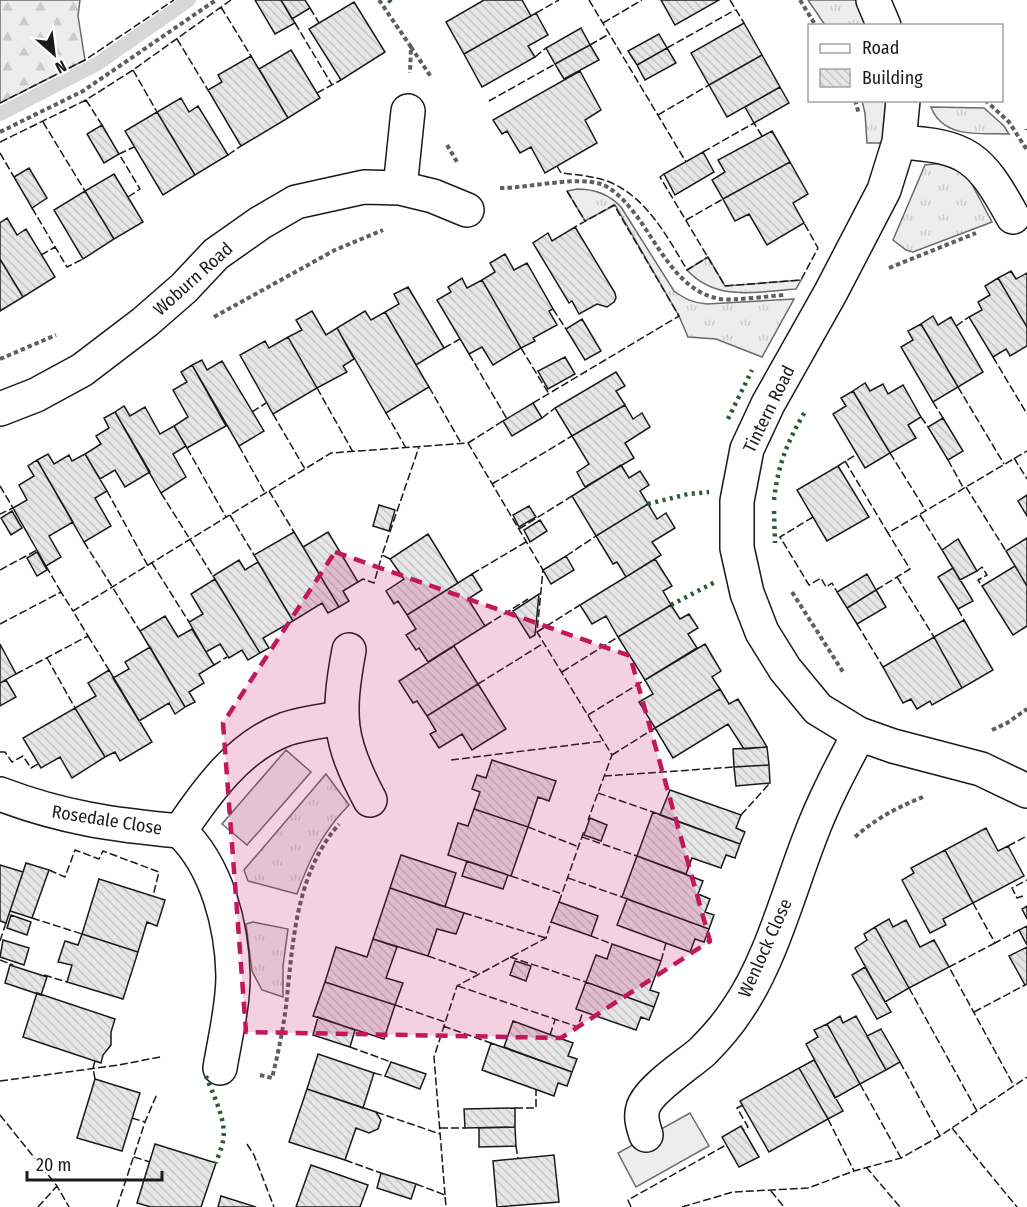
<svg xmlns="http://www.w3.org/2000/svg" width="1027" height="1207" viewBox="0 0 1027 1207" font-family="'Fira Sans Condensed',sans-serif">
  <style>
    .grass { fill: url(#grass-tufts); stroke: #6a6a6a; stroke-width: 1.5 }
    .forest { fill: url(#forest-firs); stroke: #6a6a6a; stroke-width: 1.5 }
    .built { fill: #ededed; stroke: #6a6a6a; stroke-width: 1.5 }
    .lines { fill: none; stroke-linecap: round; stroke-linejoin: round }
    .stream { stroke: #d7d7d7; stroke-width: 14 }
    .building { fill: url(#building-back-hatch); stroke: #1a1a1a; stroke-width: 1.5 }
    .minor-casing { stroke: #1a1a1a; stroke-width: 36 }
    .path { stroke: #5f5f5f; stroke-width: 4; stroke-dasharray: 4.5 3; stroke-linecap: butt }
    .minor { stroke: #fff; stroke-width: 33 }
    .hedge { stroke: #2b5a34; stroke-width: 4.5; stroke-dasharray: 3 4.5; stroke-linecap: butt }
    .fence { stroke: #1a1a1a; stroke-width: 1.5; stroke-dasharray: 8 3; stroke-linecap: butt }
    .marked { fill: #c2185b; fill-opacity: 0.2; stroke: #c2185b; stroke-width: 4.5; stroke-dasharray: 12 8; stroke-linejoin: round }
    .labels { text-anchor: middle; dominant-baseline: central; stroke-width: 4.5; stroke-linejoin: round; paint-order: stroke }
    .street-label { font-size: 18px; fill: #1a1a1a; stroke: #fff }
  </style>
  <defs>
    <pattern id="grass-tufts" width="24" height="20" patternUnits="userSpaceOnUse" patternTransform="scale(1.5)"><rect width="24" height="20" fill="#ededed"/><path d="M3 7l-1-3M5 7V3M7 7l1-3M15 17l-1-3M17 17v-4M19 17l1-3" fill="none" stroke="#cbcbcb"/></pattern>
    <pattern id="forest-firs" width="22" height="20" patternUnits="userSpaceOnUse" patternTransform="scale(1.5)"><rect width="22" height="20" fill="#ededed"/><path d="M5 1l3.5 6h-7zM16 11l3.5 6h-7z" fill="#cbcbcb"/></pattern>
    <pattern id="building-back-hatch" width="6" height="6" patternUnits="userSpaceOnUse" patternTransform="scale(1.5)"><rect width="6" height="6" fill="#e6e6e6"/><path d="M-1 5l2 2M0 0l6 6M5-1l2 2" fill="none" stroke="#c5c5c5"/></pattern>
  </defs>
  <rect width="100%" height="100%" fill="#fff"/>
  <path class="grass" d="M 808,0 L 858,0 L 869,25 L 825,25 Z
    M 862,101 L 886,101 L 886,119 L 883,143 L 867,143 L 865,113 Z
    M 931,107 L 984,108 L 1004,126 L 1009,134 C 980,133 943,139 931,107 Z
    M 943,163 L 966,173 L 992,222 L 913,252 L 906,250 L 893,240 L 925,165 Z
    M 577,189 C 595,189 609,194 621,207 L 674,291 C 685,299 693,303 707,304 L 794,299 L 762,357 L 716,339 L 688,337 L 679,316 L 615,205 L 585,221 L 567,191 Z
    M 708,257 L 725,286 L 801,280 L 796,289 C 757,292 716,302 687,270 Z
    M 326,774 L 349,805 C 323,831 309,860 297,894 L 248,881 L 244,870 Z
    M 253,922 L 288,929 L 283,966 L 283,997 L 262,990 L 252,971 L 246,924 Z"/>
  <path class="forest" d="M 0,0 L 80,0 L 78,16 L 85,60 L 0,103 Z"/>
  <path class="built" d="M 286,750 L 311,772 L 247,845 L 222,824 Z
    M 690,1113 L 709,1146 L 636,1187 L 618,1153 Z"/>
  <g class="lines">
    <path class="stream" d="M 0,114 L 97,64 L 189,0"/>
  </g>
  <path class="building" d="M 255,0 L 281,0 L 295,23 L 275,34 Z
    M 281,0 L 305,0 L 310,8 L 292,19 Z
    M 484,0 L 522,0 L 531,16 L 464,54 L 446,22 Z
    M 661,0 L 719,0 L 675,25 Z
    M 354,2 L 385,52 L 341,80 L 309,29 Z
    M 536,13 L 548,35 L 528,46 L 535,57 L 482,87 L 464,54 Z
    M 744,23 L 762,55 L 709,85 L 691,53 Z
    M 581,28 L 590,45 L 555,64 L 546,48 Z
    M 659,34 L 667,48 L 637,65 L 628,51 Z
    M 590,45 L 599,60 L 564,79 L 555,64 Z
    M 667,48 L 676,63 L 645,80 L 637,65 Z
    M 291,50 L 320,98 L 288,118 L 259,69 Z
    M 762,55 L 780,87 L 727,117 L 709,85 Z
    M 251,56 L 288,118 L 241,146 L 208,90 L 222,82 L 218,75 Z
    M 580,71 L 601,110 L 585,120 L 597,143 L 545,173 L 531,147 L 520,153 L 507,131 L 502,134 L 493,120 Z
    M 780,87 L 789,103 L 754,123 L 745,107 Z
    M 181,98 L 189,112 L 198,106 L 228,155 L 195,175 L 157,112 Z
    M 157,112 L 195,175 L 163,195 L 125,131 Z
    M 102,125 L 119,154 L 104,163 L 87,134 Z
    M 772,131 L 790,162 L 723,199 L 712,180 L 725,172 L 718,160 Z
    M 703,152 L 714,172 L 675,195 L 664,174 Z
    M 790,162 L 808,194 L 793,203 L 804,223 L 767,245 L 749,214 L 735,221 L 723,199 Z
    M 29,168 L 47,198 L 32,208 L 14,177 Z
    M 114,174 L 143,222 L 114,239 L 85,191 Z
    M 85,191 L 114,239 L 83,259 L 54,210 Z
    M 7,218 L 17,235 L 26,229 L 55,277 L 23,297 L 0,259 L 0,223 Z
    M 575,227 L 615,293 L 616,298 L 614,302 L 607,307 L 597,304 L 579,314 L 572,301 L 569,303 L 533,243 L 548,233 L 552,241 Z
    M 505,254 L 514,270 L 527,263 L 553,309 L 549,311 L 557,325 L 533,338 L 535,341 L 521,348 L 482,280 L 495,272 L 490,263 Z
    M 0,259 L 23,297 L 0,311 Z
    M 1011,271 L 1016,279 L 1027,273 L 1027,327 L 998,278 Z
    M 462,278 L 467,288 L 482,280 L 521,348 L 493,365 L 482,347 L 469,354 L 437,300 L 451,292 L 448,287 Z
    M 998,278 L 1027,327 L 1027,346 L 1010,356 L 1006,349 L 993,357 L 969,317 L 982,310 L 978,302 L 990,295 L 985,286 Z
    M 408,287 L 444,348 L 416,365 L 385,312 L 399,304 L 394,294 Z
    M 312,311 L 326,335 L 337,328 L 354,359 L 343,366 L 347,372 L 317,388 L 288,337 L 302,330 L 296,320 Z
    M 365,311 L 371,320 L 385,312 L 429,387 L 386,413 L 337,328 Z
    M 933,316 L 938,325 L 951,317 L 983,372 L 958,387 L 921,324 Z
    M 582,319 L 601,351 L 585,360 L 566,329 Z
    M 921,324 L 958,387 L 933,402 L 901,347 L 913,340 L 908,331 Z
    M 288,337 L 317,388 L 273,414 L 240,355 L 265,341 L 269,348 Z
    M 565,357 L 575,374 L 548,389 L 538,371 Z
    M 202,360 L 207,370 L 222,361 L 264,431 L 239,446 L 192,365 Z
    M 192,365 L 226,426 L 187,448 L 174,426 L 188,417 L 173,390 L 187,382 L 181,372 Z
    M 616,372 L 625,386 L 616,391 L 625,405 L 572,436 L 555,408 Z
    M 865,383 L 870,391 L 883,384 L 888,394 L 903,385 L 921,417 L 908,425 L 916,438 L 890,453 L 853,391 Z
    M 853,391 L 890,453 L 865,468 L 833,414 L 846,406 L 841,398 Z
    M 533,403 L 542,418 L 512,436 L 503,421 Z
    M 625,405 L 633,419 L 642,413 L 650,427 L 625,443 L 634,458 L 585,487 L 577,472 L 589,464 L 572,436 Z
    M 124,406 L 130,416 L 145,407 L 160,434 L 174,426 L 186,446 L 173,454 L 186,477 L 161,493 L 115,412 Z
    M 115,412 L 150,472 L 125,487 L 115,470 L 100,479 L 85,454 L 101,444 L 96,436 L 109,428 L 104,418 Z
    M 943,418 L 963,451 L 948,460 L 928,427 Z
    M 48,454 L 54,464 L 69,455 L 72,461 L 85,454 L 107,491 L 95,498 L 111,526 L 84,542 L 37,460 Z
    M 37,460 L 73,522 L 49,536 L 61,557 L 46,566 L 13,508 L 27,500 L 19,485 L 34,476 L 28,466 Z
    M 621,465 L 629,478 L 640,471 L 649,485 L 640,491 L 648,504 L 596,536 L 572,496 Z
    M 838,466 L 869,517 L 827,541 L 797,490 Z
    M 1027,495 L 1027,516 L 1018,501 Z
    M 648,504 L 657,519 L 666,513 L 675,528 L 652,542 L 661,555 L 626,577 L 617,562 L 613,564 L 596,536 Z
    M 379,505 L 395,510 L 389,531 L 373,526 Z
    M 529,506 L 536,517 L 519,527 L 513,515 Z
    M 12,511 L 22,528 L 11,535 L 1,518 Z
    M 540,520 L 547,531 L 530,542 L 524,530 Z
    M 294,532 L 339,607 L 328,613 L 322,603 L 293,621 L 254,555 Z
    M 328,532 L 358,582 L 343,591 L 349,601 L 339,607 L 303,547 Z
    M 428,534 L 458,583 L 407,615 L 398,601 L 394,604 L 386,591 L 404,579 L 390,559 Z
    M 1027,538 L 1027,586 L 1006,551 Z
    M 958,539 L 977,571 L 960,580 L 942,550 Z
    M 37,552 L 47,570 L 37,576 L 27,558 Z
    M 566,556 L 574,570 L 551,584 L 543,570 Z
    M 655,559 L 672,586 L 663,591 L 671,605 L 618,637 L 606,616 L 592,624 L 580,605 Z
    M 239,560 L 245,570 L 258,562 L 293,621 L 263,638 L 269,648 L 260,653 L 213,576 Z
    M 1015,566 L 1027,586 L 1027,626 L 1013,635 L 982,586 Z
    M 953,568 L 973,601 L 958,609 L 938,577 Z
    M 472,574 L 482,590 L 468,599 L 485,626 L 428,662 L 419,648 L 416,650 L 406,635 L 416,629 L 407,615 Z
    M 867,574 L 876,590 L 847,608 L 837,592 Z
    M 215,579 L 260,653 L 248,660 L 242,650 L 229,658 L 220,644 L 206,652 L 189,622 L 203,614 L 191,594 Z
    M 876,590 L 886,607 L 857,624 L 847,608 Z
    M 539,594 L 535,635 L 530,638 L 513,611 Z
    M 671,605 L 680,619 L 689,614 L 698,628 L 688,634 L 697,648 L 645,680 L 618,637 Z
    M 165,616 L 178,637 L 192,629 L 214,665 L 199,674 L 204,683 L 189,692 L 195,702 L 185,707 L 140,631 Z
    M 964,620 L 993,670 L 962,688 L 934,637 Z
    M 934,637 L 962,688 L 932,705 L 930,701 L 917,709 L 911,699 L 903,703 L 883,667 Z
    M 0,644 L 16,674 L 0,683 Z
    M 705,644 L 721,671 L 712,677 L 720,689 L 655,728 L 639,702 L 653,694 L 645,680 Z
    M 454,646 L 478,684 L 427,716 L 417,701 L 413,703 L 399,681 Z
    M 150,647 L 185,707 L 175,714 L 169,703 L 139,721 L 113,678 L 129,669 L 125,662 Z
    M 109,670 L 152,742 L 120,761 L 115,752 L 105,757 L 75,708 L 96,696 L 88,683 Z
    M 6,680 L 16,697 L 0,706 L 0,683 Z
    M 478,684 L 506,729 L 472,750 L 462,734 L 439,748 L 430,734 L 436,731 L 427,716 Z
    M 720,689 L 729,704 L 738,699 L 767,747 L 744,749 L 728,724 L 673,758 L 655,728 Z
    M 75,708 L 105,757 L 72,778 L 60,757 L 41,768 L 23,738 Z
    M 767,747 L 769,765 L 734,767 L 733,749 Z
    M 492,760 L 556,781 L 549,801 L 538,797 L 528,827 L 474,809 L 480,792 L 472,789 L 477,775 L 486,778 Z
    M 769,765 L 770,783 L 736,786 L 734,767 Z
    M 670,790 L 741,815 L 736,828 L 745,832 L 740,844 L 660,815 Z
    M 474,809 L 528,827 L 511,876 L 448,855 L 458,823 L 468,826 Z
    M 653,812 L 740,844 L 735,858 L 726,855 L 721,868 L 692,858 L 686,874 L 637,856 Z
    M 590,818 L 607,825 L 601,841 L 584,835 Z
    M 986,828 L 998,851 L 1008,846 L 1024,876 L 973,903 L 945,850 Z
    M 945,850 L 973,903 L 943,919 L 946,925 L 930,933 L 902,880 L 914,873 L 911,868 Z
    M 401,855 L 456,873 L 445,907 L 390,888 Z
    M 637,856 L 703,881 L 698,894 L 710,899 L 705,912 L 714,915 L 709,929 L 622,897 Z
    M 467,861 L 508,875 L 503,889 L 462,876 Z
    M 26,863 L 49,870 L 32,918 L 10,911 Z
    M 0,865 L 23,872 L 6,923 L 0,921 Z
    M 99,879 L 165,900 L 157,926 L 147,922 L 138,952 L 82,934 Z
    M 390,888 L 464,913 L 456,934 L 437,929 L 428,956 L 373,939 Z
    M 627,899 L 709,929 L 704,942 L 695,939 L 690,952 L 617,925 Z
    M 559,902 L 598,916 L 591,936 L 551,922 Z
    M 1027,906 L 1027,919 L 1022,909 Z
    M 11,915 L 31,922 L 27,935 L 7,928 Z
    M 889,919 L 893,927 L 906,920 L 920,947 L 934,940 L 949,967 L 909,988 L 875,927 Z
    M 1027,926 L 1027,945 L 1019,930 Z
    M 875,927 L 909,988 L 885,1002 L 855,948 L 867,940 L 864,934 Z
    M 82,934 L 138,952 L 123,999 L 67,982 L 72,965 L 58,962 L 65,941 L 78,945 Z
    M 373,939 L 397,947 L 386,978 L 403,983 L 395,1005 L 325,982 L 336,947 L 367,957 Z
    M 3,940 L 29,948 L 24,965 L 0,957 Z
    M 612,944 L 661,961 L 650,990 L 659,993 L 654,1007 L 586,982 L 596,955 L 607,959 Z
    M 1027,947 L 1027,984 L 1025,985 L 1009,956 Z
    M 515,961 L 531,966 L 526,981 L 510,975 Z
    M 10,965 L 47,977 L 41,995 L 5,983 Z
    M 865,967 L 891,1012 L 877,1019 L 852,975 Z
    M 325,982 L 395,1005 L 384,1039 L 313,1016 Z
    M 586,982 L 654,1007 L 649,1020 L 641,1017 L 636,1030 L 576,1009 Z
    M 37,993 L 115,1019 L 111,1032 L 111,1045 L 103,1055 L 101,1063 L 23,1037 Z
    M 840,1016 L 843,1023 L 856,1016 L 886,1070 L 860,1084 L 827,1024 Z
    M 318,1017 L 355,1030 L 350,1047 L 313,1035 Z
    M 513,1021 L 573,1043 L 568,1056 L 577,1059 L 572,1072 L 504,1047 Z
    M 827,1024 L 860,1084 L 835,1098 L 806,1044 L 818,1037 L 814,1030 Z
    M 881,1029 L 900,1062 L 886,1070 L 867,1036 Z
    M 491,1043 L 572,1072 L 567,1086 L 558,1083 L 554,1096 L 482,1070 Z
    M 318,1054 L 374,1073 L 363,1108 L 307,1089 Z
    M 814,1060 L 843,1111 L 828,1119 L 799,1068 Z
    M 391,1062 L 426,1074 L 420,1089 L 385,1076 Z
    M 799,1068 L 828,1119 L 769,1152 L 740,1101 Z
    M 95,1079 L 140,1093 L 122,1151 L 77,1138 Z
    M 307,1089 L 376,1112 L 381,1120 L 378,1129 L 369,1133 L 356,1128 L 345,1160 L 289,1142 Z
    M 515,1108 L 515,1127 L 465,1128 L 464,1109 Z
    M 741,1126 L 759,1157 L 739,1167 L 722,1137 Z
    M 515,1127 L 516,1146 L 479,1147 L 479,1128 Z
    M 155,1144 L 216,1163 L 201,1207 L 151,1207 L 137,1203 Z
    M 554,1155 L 559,1202 L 497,1207 L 493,1161 Z
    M 311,1165 L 368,1185 L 360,1207 L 296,1207 Z
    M 381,1173 L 416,1184 L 411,1199 L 377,1188 Z
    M 221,1196 L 256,1207 L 218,1207 Z"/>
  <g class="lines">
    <defs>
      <path id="minor" d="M 873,0 L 884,26
        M 903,100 L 899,142 L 884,190 L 831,292 L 768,404 L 747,449 L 737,501 L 737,548 L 747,593 L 762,632 L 785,669 L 818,709 L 859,734 L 893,746 L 981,769 L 1027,791
        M 408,111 L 400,188 L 433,196 L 467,210
        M 899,142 C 968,146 980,157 1013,217
        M 0,409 L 36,395 L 82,370 L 145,322 L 184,288 L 216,254 L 260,223 L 296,202 L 364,187 L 400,188
        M 349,650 C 337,716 338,740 370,800
        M 0,794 C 63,818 114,825 180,831
        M 220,1068 C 225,1038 233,1006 233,976 C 232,926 217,866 180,831 C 207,791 239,746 286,729 C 304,723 323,721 341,718
        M 646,1135 C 643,1126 640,1117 643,1108 C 648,1090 687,1065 702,1052 C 714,1040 728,1024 737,1010 C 770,963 789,891 810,837 C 823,802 841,768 859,734"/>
    </defs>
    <use href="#minor" class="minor-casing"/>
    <path class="path" d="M 379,0 L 411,47 L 410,73
      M 800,0 L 816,26
      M 411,47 L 431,77
      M 855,100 L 859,114
      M 985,100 L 1009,122 L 1027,150
      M 0,132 L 83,91 L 216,0
      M 447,145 L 457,162
      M 500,188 C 530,188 573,176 601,184 C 610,187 620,196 626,203 C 655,234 673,291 720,299 C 734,301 768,296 784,295
      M 889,268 L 976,233
      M 214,317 L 335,250 L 383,230
      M 0,359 L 56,335
      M 792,592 L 843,672
      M 992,730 L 1007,723 L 1027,709
      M 855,837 C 875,819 898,807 923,797
      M 260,1075 L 272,1078 C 278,1054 283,1030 286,1006 C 293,943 295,875 339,824"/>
    <use href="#minor" class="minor"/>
    <path class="hedge" d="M 389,0 L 392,4
      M 1027,129 L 1027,130
      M 728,419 L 752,370
      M 774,500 C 778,464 788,440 806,410
      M 648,504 L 688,494 L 709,492
      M 774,511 L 775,543
      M 671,605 L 715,582
      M 206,1076 C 213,1095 227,1120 223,1141 C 222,1148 218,1156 216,1163"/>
    <path class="fence" d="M 589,0 L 686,162
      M 730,0 L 744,23
      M 221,7 L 251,56
      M 310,8 L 319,23
      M 536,13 L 559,0
      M 295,23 L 332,85
      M 603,23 L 642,0
      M 177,39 L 208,90
      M 590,45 L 609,34
      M 667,48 L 735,10
      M 535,57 L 546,48
      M 133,70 L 157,112
      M 317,93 L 341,80
      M 86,100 L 102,125
      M 489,101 L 555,64
      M 0,103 L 85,60 L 174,0
      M 658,115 L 709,85
      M 43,122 L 85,191
      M 0,142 L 86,100 L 133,70 L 231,0
      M 703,152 L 754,123 L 762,136
      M 0,153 L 14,177
      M 228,155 L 241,146
      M 557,166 L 561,173 C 577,175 593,176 607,181 C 646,196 667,236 687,270 L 708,257
      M 664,174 L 660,177 L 725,286 L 801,280 L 818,248 L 804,223
      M 567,191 L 585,221
      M 128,197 L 140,189 L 119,154 L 134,147
      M 32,208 L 67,267 L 83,259
      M 686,220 L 723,199
      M 41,255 L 55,247
      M 553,309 L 566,329
      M 956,326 L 969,317
      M 444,348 L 460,339
      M 521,348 L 549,394
      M 469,354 L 507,419
      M 993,357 L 1027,414
      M 429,387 L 461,443
      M 958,387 L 1004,464
      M 317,388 L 353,452
      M 933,402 L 943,418
      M 533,403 L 679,316 L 614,205 L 575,227
      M 252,412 L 266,403
      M 386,413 L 406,448
      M 273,414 L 305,469
      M 921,417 L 928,427
      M 542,418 L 555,408
      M 468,443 L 503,421
      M 239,446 L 265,493
      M 187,448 L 226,517
      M 890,453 L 926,511
      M 1014,458 L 1027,479
      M 948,460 L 964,489
      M 845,461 L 888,533 L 1027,451
      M 838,466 L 857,454
      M 492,484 L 572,436
      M 0,486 L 13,508 L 0,514
      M 966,487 L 1006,551
      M 107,491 L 148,566
      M 269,491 L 294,532
      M 161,493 L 213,576
      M 230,515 L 254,555
      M 920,515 L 942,550
      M 813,517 L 780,537 L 809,585 L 821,578 L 826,587 L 832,583 L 837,592
      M 519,529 L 572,496
      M 84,542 L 140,631
      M 566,556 L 596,536
      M 390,559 L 382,555 L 419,447
      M 152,563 L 189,622
      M 46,566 L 61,592
      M 0,570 L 37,550
      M 977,571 L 982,567 L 987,575 L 978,580 L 982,586
      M 472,574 L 526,542
      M 897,577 L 934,637
      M 358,582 L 363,579 L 374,583 L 382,555
      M 876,590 L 910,569 L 888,533
      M 958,609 L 964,620
      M 0,624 L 61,592 L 73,611
      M 857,624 L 883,667
      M 485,626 L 528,599
      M 537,632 L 580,605
      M 88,636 L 109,670
      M 47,658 L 75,708
      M 214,665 L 227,657
      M 562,672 L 618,637
      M 16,674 L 88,636 L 73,611 L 331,453 L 468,443 L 543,570 L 537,632 L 612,755 L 588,820
      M 478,684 L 544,643
      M 588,715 L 645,680
      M 0,752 L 5,752 L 12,762 L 23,756 L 31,768 L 38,764
      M 612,755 L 655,728
      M 451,760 L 604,741
      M 604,776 L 734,767
      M 598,793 L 653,812
      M 741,815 L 770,783
      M 528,827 L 579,847
      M 582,837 L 637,856
      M 1008,846 L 1027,836
      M 49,870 L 65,877 L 75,850 L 99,859 L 103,851 L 159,872 L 153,896
      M 511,876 L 562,894
      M 568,878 L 622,897
      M 1023,896 L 1017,898 L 1012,888 L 1027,880
      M 559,902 L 584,831
      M 973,903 L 995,943 L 1019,930
      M 464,913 L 546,938
      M 32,918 L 82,934
      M 591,936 L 612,944
      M 0,941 L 6,923
      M 995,943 L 949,967 L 1014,1086
      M 428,956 L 479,974
      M 510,957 L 586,982
      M 0,960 L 13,965
      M 661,961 L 666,943
      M 44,975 L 67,982
      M 458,986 L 578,1027 L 583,1011
      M 909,988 L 977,1111
      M 395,1005 L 445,1022
      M 974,1012 L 1025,985
      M 443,1026 L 491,1043
      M 550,1035 L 555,1020
      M 350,1047 L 391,1062
      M 900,1062 L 940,1136
      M 374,1073 L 385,1076
      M 95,1079 L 93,1068 L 95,1061
      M 0,1081 L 119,1065 L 160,1057
      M 860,1084 L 901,1158
      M 743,1105 L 737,1108 L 748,1127 L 743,1130
      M 515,1108 L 536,1108 L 536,1090
      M 376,1112 L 440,1134
      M 0,1115 L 57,1186 L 69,1207
      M 132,1118 L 145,1122
      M 828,1119 L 854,1171
      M 440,1128 L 465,1128
      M 952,1128 L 1017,1207
      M 247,1144 L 254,1155 L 274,1207
      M 516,1146 L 518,1159
      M 134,1157 L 150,1162
      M 345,1160 L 381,1173
      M 866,1167 L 900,1207
      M 416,1184 L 445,1195 L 446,1207
      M 771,1191 L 784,1207
      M 445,1195 L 434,1057 L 457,986 L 546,938 L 551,922
      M 38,1207 L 57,1186
      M 117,1207 L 145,1122 L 157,1094
      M 631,1207 L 628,1200 L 726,1145
      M 682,1207 L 733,1192 L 808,1188 L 854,1171 L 901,1158 L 940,1136 L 1027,1077"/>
  </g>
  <path class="marked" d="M 335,552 L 630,656 L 710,941 L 561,1038 L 246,1032 L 223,723 Z"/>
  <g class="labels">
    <g class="street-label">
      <text transform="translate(193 279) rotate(-42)">Woburn Road</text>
      <text transform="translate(769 409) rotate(-64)">Tintern Road</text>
      <text transform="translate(107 820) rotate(9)">Rosedale Close</text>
      <text transform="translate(765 948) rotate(-66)">Wenlock Close</text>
    </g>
  </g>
  <rect x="808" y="24" width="195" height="78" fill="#ffffff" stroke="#a3a3a3" stroke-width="1.5"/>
  <rect x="820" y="44" width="30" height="9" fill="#ffffff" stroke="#a3a3a3" stroke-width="1.5"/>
  <text x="862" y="54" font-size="18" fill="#1a1a1a">Road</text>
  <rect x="820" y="69" width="30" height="18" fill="url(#building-back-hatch)" stroke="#a3a3a3" stroke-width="1.5"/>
  <text x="862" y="84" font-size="18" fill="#1a1a1a">Building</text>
  <g transform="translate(54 54) rotate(152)" stroke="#ffffff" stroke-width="4.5" paint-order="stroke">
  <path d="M0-4.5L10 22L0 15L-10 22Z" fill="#1a1a1a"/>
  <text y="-9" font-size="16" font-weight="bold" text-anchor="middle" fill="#1a1a1a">N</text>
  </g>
  <path d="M27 1171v9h135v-9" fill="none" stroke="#1a1a1a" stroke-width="3"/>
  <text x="36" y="1171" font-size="18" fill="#1a1a1a" stroke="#ffffff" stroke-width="4.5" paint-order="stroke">20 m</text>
</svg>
